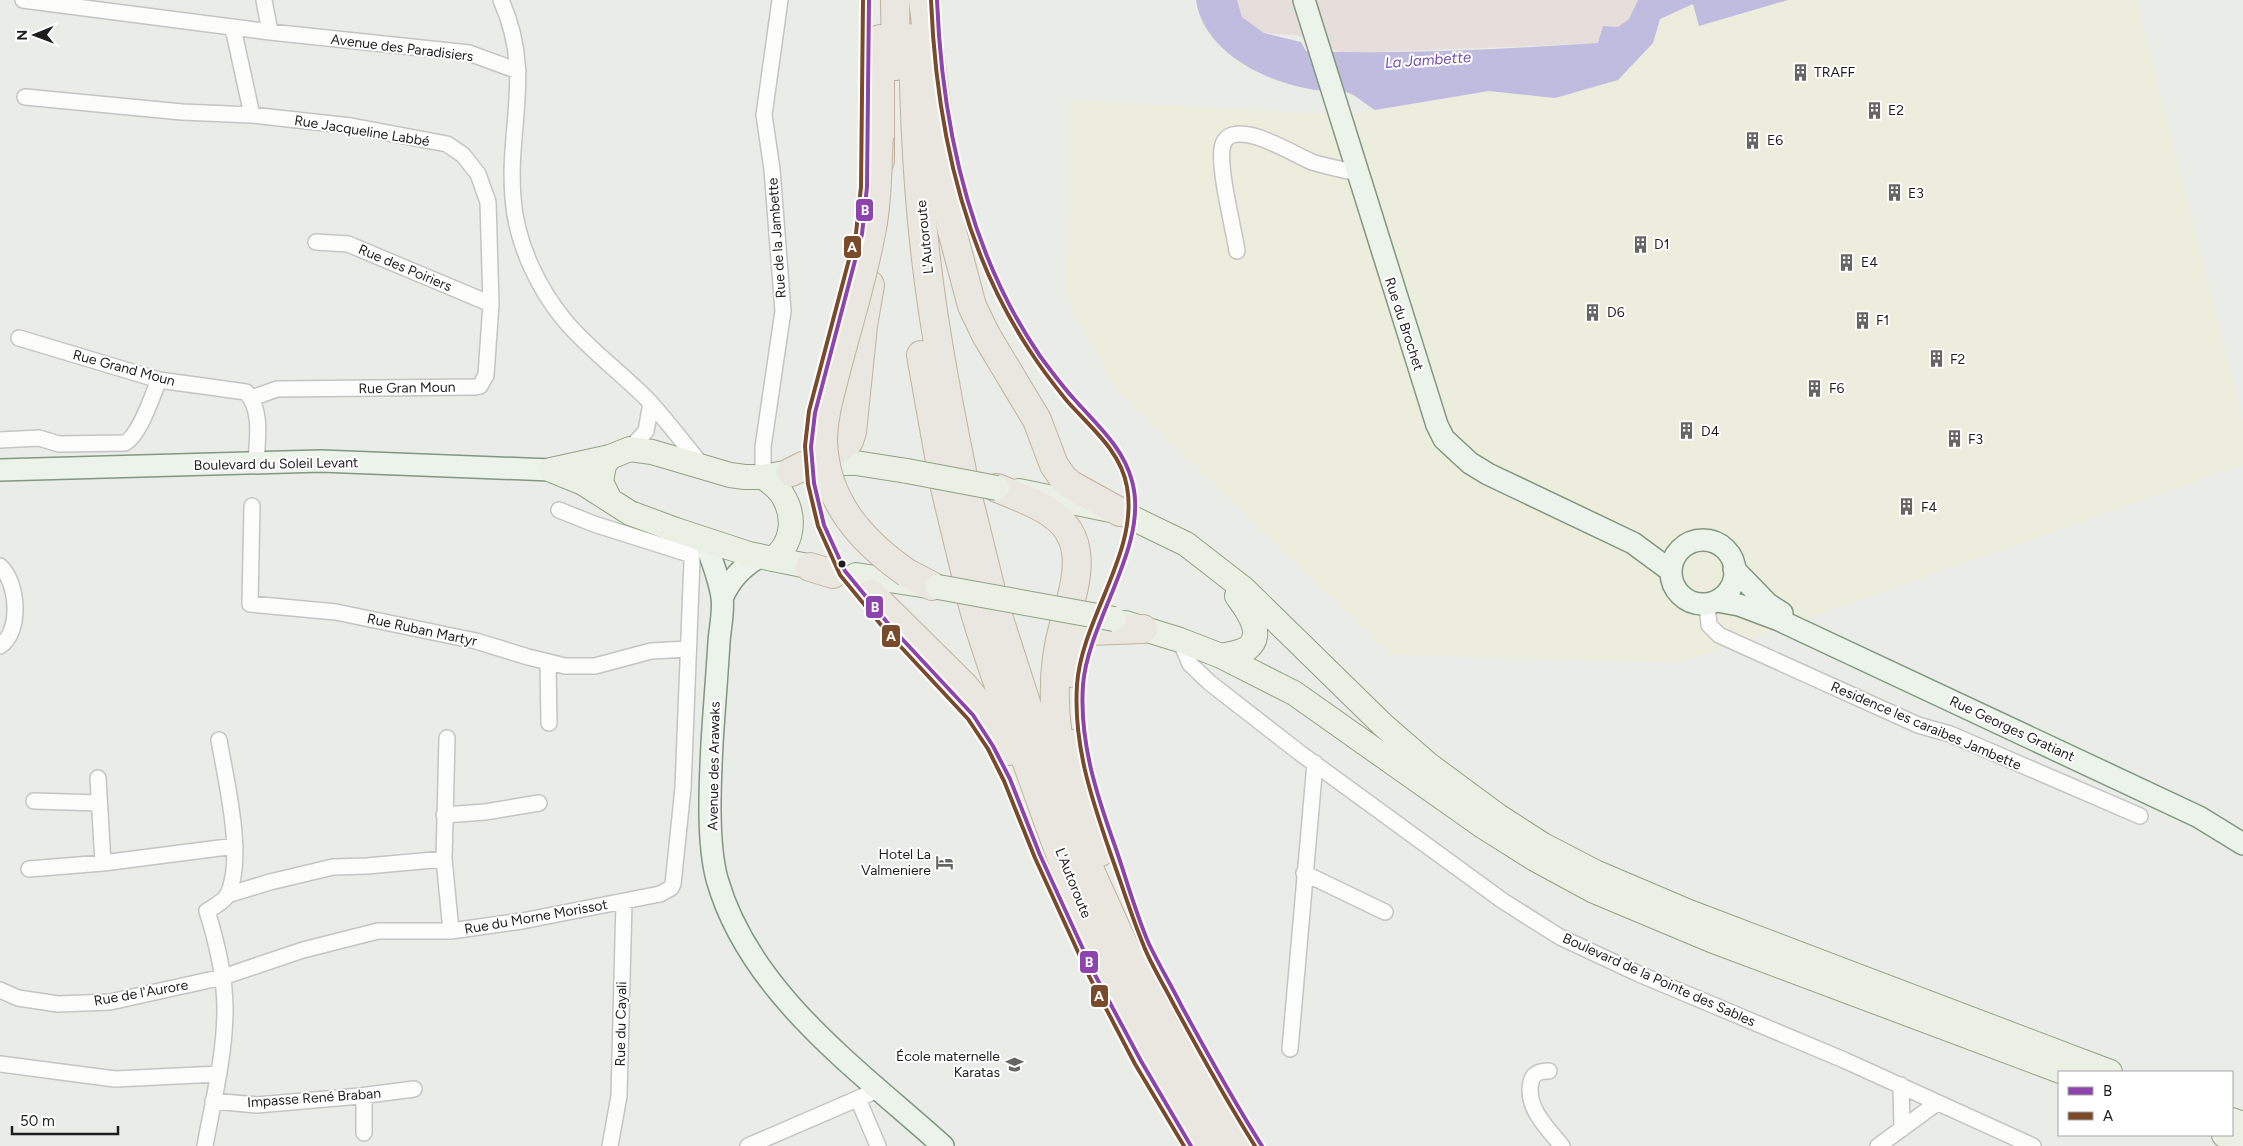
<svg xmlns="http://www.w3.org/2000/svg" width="2243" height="1146" viewBox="0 0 2243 1146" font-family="Figtree,sans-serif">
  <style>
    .commercial { fill: #ededdd }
    .industrial { fill: #e5deda }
    .water { fill: #c0bcdf }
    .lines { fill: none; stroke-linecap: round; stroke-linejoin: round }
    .street-casing { stroke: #c4c5c3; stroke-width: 18 }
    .secondary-casing { stroke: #819780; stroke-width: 24 }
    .primary-casing { stroke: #91a285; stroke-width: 26 }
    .highway-casing { stroke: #c0b39e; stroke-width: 30 }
    .street { stroke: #fcfcfb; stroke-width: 15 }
    .secondary { stroke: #ecf3eb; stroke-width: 21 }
    .primary { stroke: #ebf0e4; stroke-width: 24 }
    .highway { stroke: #e9e7df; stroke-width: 28 }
    .primary-bridge-casing { stroke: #91a285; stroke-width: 26; stroke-linecap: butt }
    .highway-bridge-casing { stroke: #c0b39e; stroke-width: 30; stroke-linecap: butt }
    .primary-bridge { stroke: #ebf0e4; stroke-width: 24 }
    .highway-bridge { stroke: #e9e7df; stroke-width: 28 }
    .bus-1-casing { stroke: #fff; stroke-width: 8 }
    .bus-2-casing { stroke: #fff; stroke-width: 8 }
    .bus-1 { stroke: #8e44ad; stroke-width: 4 }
    .bus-2 { stroke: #7a4b2a; stroke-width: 4 }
    .bus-dot { fill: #1e1e1e; stroke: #fff; stroke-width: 2 }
    .labels { text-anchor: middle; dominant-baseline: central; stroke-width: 4; stroke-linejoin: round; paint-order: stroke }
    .street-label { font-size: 14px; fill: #1e1e1e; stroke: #fff }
    .poi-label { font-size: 14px; fill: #1e1e1e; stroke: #fff; text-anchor: start }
    .water-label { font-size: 15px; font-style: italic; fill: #734faa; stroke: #fff }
    .line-badge { stroke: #fff; stroke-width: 2 }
    .badge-label { font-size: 14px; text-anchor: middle; font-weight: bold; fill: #fff }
  </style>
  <rect width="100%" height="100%" fill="#eaede7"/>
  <path class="commercial" d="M 1788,0 L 2137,0 L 2243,421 L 2243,465 L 1683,662 L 1391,655 L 1114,388 L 1066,298 L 1067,100 L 1348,115 L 1489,91 L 1555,98 L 1653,43 L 1660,19 L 1693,4 L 1700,26 Z"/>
  <path class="industrial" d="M 1237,0 L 1638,0 L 1629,19 L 1618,27 L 1603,27 L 1599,43 L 1540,46 L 1343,53 L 1296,35 L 1264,33 L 1242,17 Z"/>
  <path class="water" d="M 1196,0 L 1237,0 L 1242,17 L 1264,33 L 1301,42 L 1306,51 C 1403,55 1502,49 1598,43 L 1603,26 L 1618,27 L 1629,19 L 1638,0 L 1788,0 L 1699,26 L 1693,4 L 1660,19 L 1653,43 L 1618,80 L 1555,98 L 1489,91 L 1375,110 C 1366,105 1355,94 1346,92 C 1336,89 1325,91 1315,90 C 1267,83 1203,52 1196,0 Z"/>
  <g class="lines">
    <defs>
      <path id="street" d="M 23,0 L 270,32 L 469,53 L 518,71
        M 264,0 L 270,32
        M 501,0 C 534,74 507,125 513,198 C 516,242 538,289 566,322 C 590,350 620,372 646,398 C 666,419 683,443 702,465
        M 233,28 L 252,115
        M 25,97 L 182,112 L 252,115 L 351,126 L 447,144 L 463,155 L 478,174 L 488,202 L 491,304 L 486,375 L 480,386 L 474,387 L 277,389 L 252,398
        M 316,242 L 348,244 L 491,304
        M 1237,251 C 1233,225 1219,172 1222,149 C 1227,111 1296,156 1312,162 C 1327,167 1342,169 1357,173
        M 19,338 L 159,380 L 246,392 C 263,411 257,439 256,463
        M 0,440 L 39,438 L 59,444 L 125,443 C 140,435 152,396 159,380
        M 630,449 L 646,431 L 651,403
        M 763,477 L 763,447 L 783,311 L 772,169 L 764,115 L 780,0
        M 252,506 L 250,604 L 336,612 L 476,641 L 528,657 L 565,666 L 595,666 L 651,651 L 688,649
        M 559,510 L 594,524 L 692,555
        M 0,566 C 18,582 22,632 0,646
        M 1707,604 L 1709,625 L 1719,635 L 1918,725 L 1950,734 L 2140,816
        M 1180,640 L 1190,664 L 1210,683 L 1300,753 L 1503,901 L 1560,937 L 1639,974 L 1844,1060 L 2033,1146
        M 548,663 L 549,723
        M 447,738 L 444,859 L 451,931
        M 98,778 L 103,863
        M 34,801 L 99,803
        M 444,815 L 485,812 L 539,803
        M 29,869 L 103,863 L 235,846
        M 1304,873 L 1385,912
        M 227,895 L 270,882 L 333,867 L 367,866 L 444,859
        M 0,990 L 18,998 L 58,1004 L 110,1002 L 223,977 L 303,950 L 378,931 L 451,931 L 522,921 L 660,894 L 671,888 L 673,884 L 683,788 L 693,535
        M 1290,1049 L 1315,763
        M 0,1064 L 115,1079 L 219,1074
        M 1549,1071 C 1540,1071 1533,1073 1531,1082 C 1525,1107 1547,1128 1562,1146
        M 1901,1085 L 1902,1129
        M 364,1096 L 364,1133
        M 858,1099 L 878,1146
        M 213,1101 L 257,1105 L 360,1096 L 414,1089
        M 205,1146 C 213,1101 225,1055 225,1009 C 225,975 217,943 207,911 C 213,907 225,901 228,894 C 245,857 226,781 219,740
        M 610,1146 L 619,1096 L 624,902
        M 748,1146 L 880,1089
        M 1878,1146 L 1937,1103"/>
      <path id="secondary" d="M 1304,0 L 1437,425 L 1444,439 L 1470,463 L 1488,474 L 1633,543 L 1671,571
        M 0,470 L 321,461 L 551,470
        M 704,539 C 711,558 719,577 722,597 C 724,611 720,628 719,642 C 717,676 714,710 712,744 C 710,783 707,842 717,879 C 749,993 859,1070 943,1146
        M1671 572a32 32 0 1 1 64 0a32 32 0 1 1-64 0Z
        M 1734,569 L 1768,604 L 1782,613
        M 722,598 C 731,579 741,568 759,557
        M 1717,601 L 1739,605 L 1779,620 L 2199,817 L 2243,844"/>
      <path id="primary" d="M 834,463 L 856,463 L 907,471
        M 551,470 L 583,483 L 630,513 L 676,530 L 749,554 L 827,570
        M 551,470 L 610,457
        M 763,477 C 770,482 779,488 783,496 C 796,517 793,545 772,559
        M 1019,491 L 1120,512 L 1186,544 L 1244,589 L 1383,725 L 1429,765 L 1498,816 L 1543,845 L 1595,872 L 1689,912 L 2110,1072
        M 610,500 L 601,482 L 604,465 L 610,457 L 630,449 L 652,452 L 730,475 L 745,477 L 763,477 L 806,469
        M 856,575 L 928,586
        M 1125,623 L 1180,640 L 1221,656 L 1294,693 L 1481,825 L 1535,859 L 1594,891 L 1711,940 L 2063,1072
        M 1221,656 C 1230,654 1240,653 1248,648 C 1266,634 1246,608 1237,596
        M 2232,1120 L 2243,1124
        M 2224,1135 L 2243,1142"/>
      <path id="highway" d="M 895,0 L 896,66
        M 923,0 L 951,227 L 972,306 L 986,335 L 1037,420 L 1054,465 L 1063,478 L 1071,485 L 1120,512
        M 913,38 C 914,109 917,180 925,250 C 933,324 947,398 962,471
        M 880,161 L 880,39
        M 921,355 L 941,467
        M 832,453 L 849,441 L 852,432 L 863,326 L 870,285
        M 791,472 L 805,465
        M 945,488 L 968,583
        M 997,488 C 1055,511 1090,524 1072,596
        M 967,493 L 990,586
        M 810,567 L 833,574
        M 907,573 L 932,586
        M 871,594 L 964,686 L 993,721 L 1009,751
        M 972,602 C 986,653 1005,703 1023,752 C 1043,805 1060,859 1083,911 C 1120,994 1165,1070 1212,1146
        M 995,606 L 1028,709 L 1092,875 L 1125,948 L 1163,1023 L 1238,1146
        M 1064,624 C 1051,669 1052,722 1065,768
        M 1070,673 C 1071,658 1074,641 1088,631 L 1143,629
        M 1073,744 L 1075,759 L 1100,852"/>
    </defs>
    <use href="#street" class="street-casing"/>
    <use href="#secondary" class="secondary-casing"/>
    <use href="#primary" class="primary-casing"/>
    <use href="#highway" class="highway-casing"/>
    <use href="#street" class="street"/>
    <use href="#secondary" class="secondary"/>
    <use href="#primary" class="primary"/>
    <use href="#highway" class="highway"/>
    <defs>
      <path id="primary-bridge" d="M 907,471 L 997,488
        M 938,587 L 1114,619"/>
      <path id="highway-bridge" d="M 879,137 C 877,167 878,198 872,228 C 864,274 849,321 837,367 C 831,391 823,416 823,441 C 825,501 861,541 907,573"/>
    </defs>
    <use href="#primary-bridge" class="primary-bridge-casing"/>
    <use href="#highway-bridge" class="highway-bridge-casing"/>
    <use href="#primary-bridge" class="primary-bridge"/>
    <use href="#highway-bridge" class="highway-bridge"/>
    <defs>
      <path id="bus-1" d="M 869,0 L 867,187 L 862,234 L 815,413 L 811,447 L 814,483 L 824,525 L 845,571 L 891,627 L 973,715 L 993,746 L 1010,779 L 1040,855 L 1094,973 L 1141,1061 L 1191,1146
        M 937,0 C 942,125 968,251 1040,356 C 1051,371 1062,386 1075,400 C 1097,425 1123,447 1132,481 C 1150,545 1088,620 1083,685 C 1079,742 1097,796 1116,849 C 1127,881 1136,914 1149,944 C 1159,965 1171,985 1181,1005 C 1207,1053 1233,1100 1262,1146"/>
      <path id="bus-2" d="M 863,0 L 861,187 L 856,233 L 809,411 L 805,446 L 808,484 L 818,526 L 840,575 L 886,631 L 968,719 L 988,749 L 1004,781 L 1035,858 L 1089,976 L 1135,1064 L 1184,1146
        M 931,0 C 936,123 961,247 1030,351 C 1041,368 1054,385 1067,401 C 1090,427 1121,451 1127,487 C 1139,552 1081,620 1077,685 C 1073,745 1092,800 1111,855 C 1122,885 1131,915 1143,944 C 1151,965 1164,985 1174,1005 C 1200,1053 1226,1100 1255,1146"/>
    </defs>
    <use href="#bus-1" class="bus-1-casing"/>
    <use href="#bus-2" class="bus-2-casing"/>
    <use href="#bus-1" class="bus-1"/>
    <use href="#bus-2" class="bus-2"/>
  </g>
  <defs>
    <symbol id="building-bare" viewBox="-9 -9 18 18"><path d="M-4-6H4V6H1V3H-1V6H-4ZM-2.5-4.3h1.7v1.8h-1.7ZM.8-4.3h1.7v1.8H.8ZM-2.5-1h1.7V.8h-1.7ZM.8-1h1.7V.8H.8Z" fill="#656664" stroke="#fff" stroke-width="2.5" paint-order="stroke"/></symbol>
    <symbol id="hotel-bare" viewBox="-9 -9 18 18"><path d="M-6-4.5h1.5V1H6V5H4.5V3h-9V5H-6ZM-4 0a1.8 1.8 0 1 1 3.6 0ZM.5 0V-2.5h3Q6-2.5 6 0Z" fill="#656664" stroke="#fff" stroke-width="2.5" paint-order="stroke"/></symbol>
    <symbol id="school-bare" viewBox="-9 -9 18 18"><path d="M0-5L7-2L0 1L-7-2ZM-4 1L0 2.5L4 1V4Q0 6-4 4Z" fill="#656664" stroke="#fff" stroke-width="2.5" paint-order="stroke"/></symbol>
  </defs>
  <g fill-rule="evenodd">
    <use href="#building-bare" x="1788" y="60" width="25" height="25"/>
    <use href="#building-bare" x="1862" y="98" width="25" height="25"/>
    <use href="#building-bare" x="1740" y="128" width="25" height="25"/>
    <use href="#building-bare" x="1882" y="180" width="25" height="25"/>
    <use href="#building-bare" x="1628" y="232" width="25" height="25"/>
    <use href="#building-bare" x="1834" y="250" width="25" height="25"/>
    <use href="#building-bare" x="1580" y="300" width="25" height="25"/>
    <use href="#building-bare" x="1850" y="308" width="25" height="25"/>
    <use href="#building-bare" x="1924" y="346" width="25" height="25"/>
    <use href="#building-bare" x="1802" y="376" width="25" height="25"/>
    <use href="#building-bare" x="1674" y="418" width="25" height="25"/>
    <use href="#building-bare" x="1942" y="426" width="25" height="25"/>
    <use href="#building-bare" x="1894" y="494" width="25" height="25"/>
    <use href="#hotel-bare" x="932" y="850" width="25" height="25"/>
    <use href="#school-bare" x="1002" y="1052" width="25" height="25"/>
  </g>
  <circle class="bus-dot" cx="842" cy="564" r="4.5"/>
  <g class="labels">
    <g class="street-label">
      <text transform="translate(402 48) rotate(7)">Avenue des Paradisiers</text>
      <text transform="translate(362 131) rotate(9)">Rue Jacqueline Labbé</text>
      <text transform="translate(925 237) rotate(-96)">L'Autoroute</text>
      <text transform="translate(777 238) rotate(-94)">Rue de la Jambette</text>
      <text transform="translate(405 268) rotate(23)">Rue des Poiriers</text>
      <text transform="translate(1404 324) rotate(72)">Rue du Brochet</text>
      <text transform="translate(124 368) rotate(15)">Rue Grand Moun</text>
      <text transform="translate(407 388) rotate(-1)">Rue Gran Moun</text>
      <text transform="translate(276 464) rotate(-1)">Boulevard du Soleil Levant</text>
      <text transform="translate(422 630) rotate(12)">Rue Ruban Martyr</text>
      <text transform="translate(1926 726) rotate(23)">Residence les caraibes Jambette</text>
      <text transform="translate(2012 729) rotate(25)">Rue Georges Gratiant</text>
      <text transform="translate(714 766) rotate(-89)">Avenue des Arawaks</text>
      <text transform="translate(1073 883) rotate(68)">L'Autoroute</text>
      <text transform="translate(536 917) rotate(-10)">Rue du Morne Morissot</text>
      <text transform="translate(1659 980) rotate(24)">Boulevard de la Pointe des Sables</text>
      <text transform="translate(141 993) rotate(-10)">Rue de l'Aurore</text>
      <text transform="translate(621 1024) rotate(-89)">Rue du Cayali</text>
      <text transform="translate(314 1098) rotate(-4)">Impasse René Braban</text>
    </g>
    <g class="poi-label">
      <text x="1814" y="72">TRAFF</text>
      <text x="1888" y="110">E2</text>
      <text x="1767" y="140">E6</text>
      <text x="1908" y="193">E3</text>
      <text x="1654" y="244">D1</text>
      <text x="1861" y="262">E4</text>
      <text x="1607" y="312">D6</text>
      <text x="1876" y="320">F1</text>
      <text x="1950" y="359">F2</text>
      <text x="1829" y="388">F6</text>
      <text x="1701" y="431">D4</text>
      <text x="1968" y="439">F3</text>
      <text x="1921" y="507">F4</text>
      <text x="931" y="854" text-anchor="end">Hotel La<tspan x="931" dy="16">Valmeniere</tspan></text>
      <text x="1000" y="1056" text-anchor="end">École maternelle<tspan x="1000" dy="16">Karatas</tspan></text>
    </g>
    <g class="water-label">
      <text transform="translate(1428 60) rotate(-4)">La Jambette</text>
    </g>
  </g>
  <g class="line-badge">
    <rect x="855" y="198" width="19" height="24" rx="5" fill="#8e44ad"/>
    <rect x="843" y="235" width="19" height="24" rx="5" fill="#7a4b2a"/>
    <rect x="865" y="595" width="19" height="24" rx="5" fill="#8e44ad"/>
    <rect x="881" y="624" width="20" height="24" rx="5" fill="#7a4b2a"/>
    <rect x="1079" y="950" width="20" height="24" rx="5" fill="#8e44ad"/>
    <rect x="1090" y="984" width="19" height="24" rx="5" fill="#7a4b2a"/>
  </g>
  <g class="badge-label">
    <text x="865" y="215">B</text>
    <text x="852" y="252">A</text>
    <text x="875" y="612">B</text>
    <text x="891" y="641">A</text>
    <text x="1089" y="967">B</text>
    <text x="1099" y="1001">A</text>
  </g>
  <rect x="2058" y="1071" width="175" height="65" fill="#ffffff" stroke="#a5a5a5"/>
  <rect x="2068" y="1087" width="25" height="8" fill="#8e44ad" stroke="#a5a5a5"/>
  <text x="2103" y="1096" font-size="15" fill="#1e1e1e">B</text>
  <rect x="2068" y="1112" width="25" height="8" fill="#7a4b2a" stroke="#a5a5a5"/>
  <text x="2103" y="1121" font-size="15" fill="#1e1e1e">A</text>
  <g transform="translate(35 35) rotate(269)" stroke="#ffffff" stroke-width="4" paint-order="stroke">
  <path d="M0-4L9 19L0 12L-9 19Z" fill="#1e1e1e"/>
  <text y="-8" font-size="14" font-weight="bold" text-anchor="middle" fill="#1e1e1e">N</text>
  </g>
  <path d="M12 1126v8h106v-8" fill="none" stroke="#1e1e1e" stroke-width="2.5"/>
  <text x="20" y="1126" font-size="15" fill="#1e1e1e" stroke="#ffffff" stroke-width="4" paint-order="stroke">50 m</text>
</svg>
